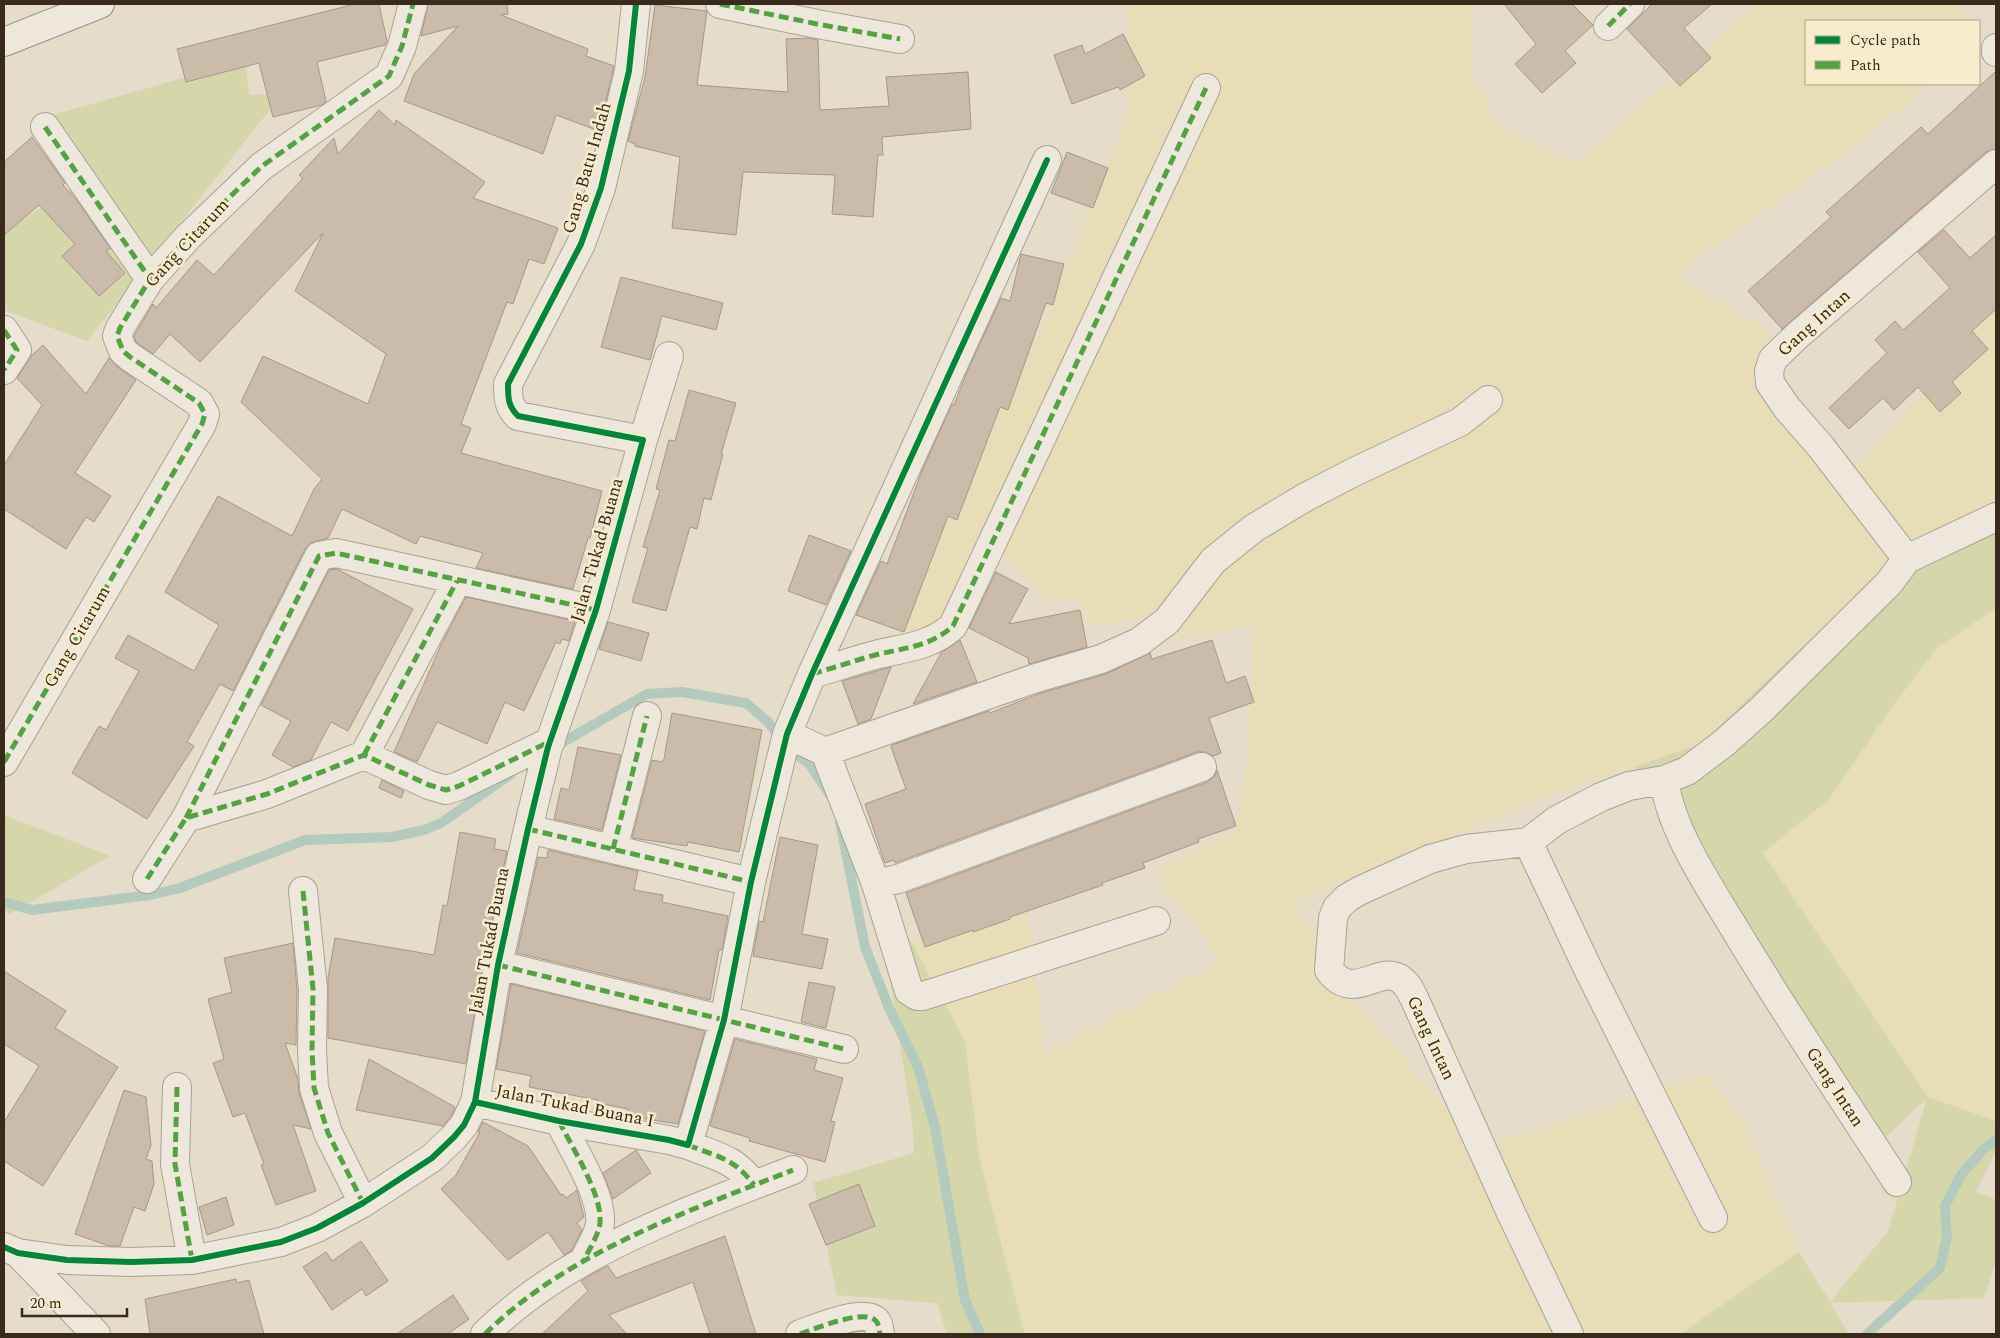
<svg xmlns="http://www.w3.org/2000/svg" width="2000" height="1338" viewBox="0 0 2000 1338" font-family="Spectral,serif">
  <style>
    .farmland { fill: #e7deb8 }
    .green { fill: #d5d6aa }
    .lines { fill: none; stroke-linecap: round; stroke-linejoin: round }
    .stream { stroke: #b5cabe; stroke-width: 10 }
    .building { fill: #cabbaa; stroke: #a59889 }
    .street-casing { stroke: #aaa293; stroke-width: 30 }
    .secondary-casing { stroke: #999183; stroke-width: 30 }
    .street { stroke: #ede7dc; stroke-width: 28 }
    .secondary { stroke: #ede7dc; stroke-width: 28 }
    .quiet { stroke: #53a440; stroke-width: 5; stroke-dasharray: 10 5; stroke-linecap: butt }
    .cycleway-casing { stroke: #f8eccd; stroke-width: 9 }
    .cycleway { stroke: #00873e; stroke-width: 6 }
    .labels { text-anchor: middle; dominant-baseline: central; stroke-width: 5; stroke-linejoin: round; paint-order: stroke }
    .street-label { font-size: 18px; fill: #392a1b; stroke: #f8eccd }
  </style>
  <rect width="100%" height="100%" fill="#e5ddc9"/>
  <path class="farmland" d="M 1127,4 L 1474,4 L 1470,72 L 1503,130 L 1577,163 L 1756,4 L 1956,4 L 1969,21 L 1806,21 L 1806,84 L 1930,84 L 1850,150 L 1674,276 L 1770,331 L 1794,415 L 1850,476 L 1946,367 L 1996,287 L 1996,502 L 1893,560 L 1700,744 L 1549,796 L 1291,902 L 1354,1001 L 1480,1148 L 1708,1074 L 1743,1121 L 1799,1252 L 1680,1334 L 1027,1334 L 1024,1332 L 979,1161 L 965,1041 L 911,941 L 1028,911 L 1045,1052 L 1221,962 L 1154,870 L 1236,831 L 1247,759 L 1254,625 L 1141,648 L 1169,618 L 1093,624 L 1079,603 L 1044,598 L 993,544 L 952,622 L 897,635 L 918,575 L 1045,321 L 1128,114 Z
    M 1996,608 L 1996,1121 L 1928,1097 L 1762,853 L 1830,798 L 1891,708 L 1937,648 Z"/>
  <path class="green" d="M 245,58 L 249,95 L 283,93 L 87,341 L 6,311 L 4,308 L 4,225 L 7,229 L 91,177 L 46,117 L 232,64 Z
    M 1996,502 L 1996,608 L 1937,648 L 1891,708 L 1830,798 L 1763,853 L 1928,1097 L 1996,1121 L 1996,1150 L 1976,1192 L 1996,1200 L 1996,1262 L 1984,1298 L 1830,1303 L 1849,1334 L 1680,1334 L 1799,1252 L 1830,1302 L 1888,1231 L 1927,1098 L 1870,1152 L 1838,1117 L 1634,767 L 1700,744 L 1894,560 Z
    M 4,815 L 110,856 L 10,914 L 4,911 Z
    M 911,941 L 965,1041 L 980,1161 L 1024,1332 L 1027,1334 L 947,1334 L 937,1303 L 837,1295 L 813,1183 L 914,1153 L 913,1130 L 886,951 Z"/>
  <g class="lines">
    <path class="stream" d="M 553,748 L 647,694 L 682,692 L 746,703 L 767,721 L 787,746 L 810,765 L 830,795
      M 840,822 L 865,947 L 889,1008 L 918,1067 L 935,1127 L 965,1300 L 980,1334
      M 4,902 L 32,910 L 150,895 L 180,888 L 305,840 L 392,837 L 424,830 L 441,823 L 511,774
      M 1867,1334 L 1940,1268 L 1947,1237 L 1945,1206 L 1961,1175 L 1983,1150 L 1996,1140"/>
  </g>
  <path class="building" d="M 355,4 L 379,4 L 387,41 L 385,45 L 317,62 L 326,101 L 322,105 L 273,117 L 259,63 L 186,82 L 177,49 Z
    M 428,4 L 507,4 L 508,14 L 501,15 L 588,49 L 586,56 L 614,66 L 599,131 L 556,115 L 543,154 L 404,101 L 414,74 L 458,26 L 421,36 Z
    M 1504,4 L 1572,4 L 1593,25 L 1565,51 L 1576,63 L 1542,93 L 1515,64 L 1536,44 Z
    M 1652,4 L 1712,4 L 1684,28 L 1711,58 L 1680,86 L 1627,29 Z
    M 655,5 L 707,11 L 697,85 L 788,92 L 786,39 L 809,38 L 818,40 L 820,110 L 889,106 L 886,77 L 968,72 L 971,129 L 882,137 L 883,155 L 878,155 L 873,217 L 832,214 L 835,175 L 743,172 L 736,235 L 672,228 L 680,157 L 635,146 L 635,144 L 628,141 L 645,77 Z
    M 1123,34 L 1145,76 L 1120,90 L 1118,87 L 1072,104 L 1054,55 L 1082,45 L 1085,54 Z
    M 1996,71 L 1996,149 L 1986,152 L 1782,329 L 1748,291 L 1831,217 L 1826,212 L 1921,127 L 1928,134 Z
    M 379,110 L 395,125 L 396,120 L 485,182 L 473,198 L 558,228 L 544,264 L 529,259 L 513,304 L 507,302 L 461,424 L 471,428 L 461,453 L 602,491 L 590,538 L 588,538 L 573,589 L 476,568 L 483,553 L 420,536 L 416,544 L 342,509 L 328,538 L 310,543 L 305,549 L 233,691 L 220,684 L 187,742 L 194,746 L 147,819 L 72,773 L 99,726 L 106,730 L 139,671 L 115,658 L 128,635 L 194,671 L 219,625 L 165,592 L 218,496 L 292,536 L 314,489 L 322,479 L 241,402 L 263,356 L 368,404 L 386,354 L 295,291 L 323,233 L 200,362 L 170,334 L 153,354 L 136,342 L 134,336 L 153,304 L 156,308 L 197,260 L 214,275 L 303,178 L 299,175 L 334,138 L 338,154 Z
    M 32,137 L 65,183 L 63,185 L 76,199 L 110,248 L 106,251 L 125,273 L 99,296 L 62,256 L 75,244 L 39,205 L 4,235 L 4,162 Z
    M 1067,152 L 1108,168 L 1093,208 L 1051,193 Z
    M 1944,230 L 1970,258 L 1996,235 L 1996,309 L 1972,331 L 1988,349 L 1952,382 L 1961,393 L 1940,412 L 1918,387 L 1894,410 L 1883,398 L 1849,429 L 1829,408 L 1887,353 L 1875,340 L 1895,321 L 1903,330 L 1950,288 L 1918,252 Z
    M 1021,254 L 1064,264 L 1053,305 L 1046,303 L 1008,410 L 1000,407 L 957,520 L 948,516 L 904,632 L 856,615 L 881,561 L 887,564 L 922,471 L 952,404 L 954,405 L 967,372 L 1001,298 L 1010,301 Z
    M 621,277 L 723,303 L 716,330 L 662,316 L 650,360 L 601,347 Z
    M 43,345 L 86,394 L 109,358 L 120,369 L 136,380 L 75,473 L 111,496 L 94,522 L 86,517 L 66,549 L 4,509 L 4,465 L 42,405 L 17,378 L 31,356 Z
    M 689,390 L 736,403 L 721,454 L 723,454 L 711,500 L 704,498 L 697,529 L 690,527 L 666,611 L 632,602 L 648,548 L 643,547 L 660,490 L 656,489 L 669,440 L 675,441 Z
    M 809,535 L 851,551 L 826,605 L 788,591 Z
    M 337,569 L 413,609 L 348,731 L 331,722 L 311,760 L 293,767 L 272,755 L 291,721 L 261,705 L 329,570 Z
    M 996,572 L 1028,589 L 1009,624 L 1080,610 L 1087,647 L 1029,664 L 1028,658 L 969,628 Z
    M 466,597 L 575,621 L 569,641 L 562,639 L 560,644 L 556,642 L 524,711 L 505,702 L 487,744 L 437,722 L 417,762 L 394,752 L 441,645 Z
    M 608,622 L 649,633 L 641,661 L 599,649 Z
    M 960,640 L 977,682 L 913,704 L 941,653 Z
    M 1212,640 L 1226,683 L 1245,676 L 1254,702 L 1209,718 L 1221,753 L 1213,756 L 1205,752 L 1197,752 L 895,863 L 894,860 L 885,863 L 865,804 L 906,789 L 891,747 L 892,745 L 989,711 L 990,713 L 1038,694 L 1106,674 L 1150,653 L 1152,659 Z
    M 891,667 L 871,719 L 858,724 L 842,681 Z
    M 672,713 L 762,730 L 739,852 L 688,842 L 687,846 L 632,838 L 652,760 L 662,762 L 664,759 Z
    M 578,747 L 621,755 L 602,830 L 554,819 L 561,788 L 569,790 Z
    M 1217,770 L 1236,826 L 1198,839 L 1199,842 L 1143,863 L 1145,868 L 1102,883 L 1103,885 L 1010,917 L 1010,919 L 973,932 L 973,930 L 925,947 L 906,893 L 1207,782 L 1214,777 Z
    M 382,780 L 404,791 L 401,798 L 379,788 Z
    M 460,832 L 496,839 L 494,849 L 507,851 L 483,962 L 466,1064 L 328,1038 L 328,978 L 335,938 L 434,955 L 443,905 L 447,906 Z
    M 780,837 L 818,845 L 802,934 L 828,939 L 822,969 L 753,956 L 759,921 L 763,922 Z
    M 548,850 L 638,871 L 634,890 L 663,895 L 662,902 L 728,916 L 722,950 L 719,950 L 710,1000 L 517,953 L 538,857 L 547,858 Z
    M 293,943 L 297,990 L 296,1045 L 285,1043 L 298,1079 L 299,1093 L 311,1129 L 293,1125 L 316,1191 L 276,1205 L 261,1165 L 264,1164 L 245,1113 L 233,1117 L 213,1063 L 224,1059 L 208,999 L 232,992 L 224,958 Z
    M 4,971 L 66,1011 L 55,1028 L 118,1067 L 43,1186 L 4,1161 L 4,1122 L 39,1066 L 4,1044 Z
    M 809,982 L 835,987 L 826,1028 L 801,1022 Z
    M 511,984 L 705,1031 L 678,1124 L 627,1116 L 628,1109 L 598,1103 L 598,1100 L 529,1087 L 531,1076 L 496,1069 Z
    M 735,1039 L 817,1059 L 814,1070 L 843,1078 L 831,1121 L 835,1122 L 825,1162 L 749,1141 L 750,1138 L 710,1126 Z
    M 369,1059 L 455,1107 L 451,1116 L 443,1126 L 356,1110 Z
    M 124,1090 L 146,1097 L 151,1145 L 146,1159 L 152,1161 L 154,1184 L 145,1211 L 134,1207 L 120,1246 L 109,1246 L 75,1234 Z
    M 483,1122 L 528,1146 L 561,1195 L 563,1194 L 566,1198 L 577,1190 L 584,1217 L 577,1223 L 582,1230 L 571,1251 L 564,1255 L 548,1232 L 508,1260 L 441,1189 L 456,1175 L 480,1132 L 478,1132 Z
    M 636,1150 L 651,1173 L 613,1199 L 603,1173 Z
    M 859,1184 L 875,1226 L 826,1245 L 809,1204 Z
    M 226,1197 L 234,1225 L 207,1235 L 199,1207 Z
    M 725,1236 L 756,1334 L 710,1334 L 693,1282 L 609,1315 L 627,1334 L 542,1334 L 588,1291 L 581,1281 L 598,1271 L 608,1266 L 616,1278 Z
    M 361,1241 L 388,1281 L 366,1296 L 362,1289 L 332,1310 L 303,1267 L 326,1252 L 332,1261 Z
    M 236,1279 L 237,1283 L 249,1280 L 264,1334 L 150,1334 L 145,1299 Z
    M 453,1295 L 469,1319 L 448,1334 L 397,1334 Z"/>
  <g class="lines">
    <defs>
      <path id="street" d="M 720,4 L 817,24 L 900,39
        M 1608,26 L 1630,4
        M 1996,48 L 1996,52
        M 45,127 L 150,279
        M 4,330 L 17,350 L 4,370
        M 643,440 L 669,356
        M 1907,559 L 1821,447 L 1787,408 L 1770,383 L 1769,371 L 1773,359 L 1798,335 L 1996,164
        M 812,674 C 833,668 853,661 875,655 C 903,648 930,647 953,626 L 1206,88
        M 787,734 L 825,752 L 1033,679 L 1101,659 L 1139,642 L 1167,621 L 1213,561 L 1254,528 L 1304,498 L 1354,472 L 1460,422 L 1488,400
        M 825,752 L 876,884 L 898,879 L 1202,767
        M 364,755 L 457,581
        M 4,762 L 202,424 L 205,414 L 199,403 L 130,357 L 123,351 L 117,336 L 120,328 L 150,279 L 188,237 L 262,166 L 389,76 L 402,46 L 413,4
        M 186,818 L 319,556 L 336,553 L 596,610
        M 528,829 L 751,882
        M 1528,842 L 1589,971 L 1713,1218
        M 613,849 L 647,716
        M 147,879 L 186,818 L 267,794 L 364,755 L 429,785 L 446,790 L 459,786 L 551,741
        M 876,884 L 909,991 L 917,996 L 923,996 L 1156,921
        M 303,891 L 313,989 L 312,1050 L 314,1088 L 328,1133 L 363,1203
        M 498,965 L 844,1049
        M 177,1087 L 175,1164 L 192,1260
        M 475,1102 L 559,1121 L 669,1140 L 688,1145 L 724,1020 L 751,882 L 787,734 L 812,674 L 1047,160
        M 559,1121 C 571,1146 607,1201 599,1228 C 596,1239 589,1250 584,1260
        M 688,1145 C 718,1157 734,1158 754,1185
        M 1897,1182 C 1842,1097 1785,1013 1733,926 C 1707,883 1671,830 1664,780 L 1687,771 L 1724,743 L 1762,709 L 1889,583 L 1907,559 L 1996,517
        M 4,1247 L 18,1253 L 67,1260 L 131,1262 L 192,1260 L 281,1242 L 317,1228 L 363,1203 L 432,1158 L 454,1137 L 464,1125 L 475,1102 L 498,965 L 528,829 L 548,747 L 596,610 L 643,440 L 518,416 C 508,406 508,398 508,384 L 581,244 L 601,188 L 629,71 L 636,4
        M 18,1253 L 96,1334
        M 485,1334 C 568,1252 686,1212 793,1170
        M 800,1334 C 815,1329 861,1309 875,1320 C 879,1323 879,1329 880,1334
        M 1569,1334 L 1511,1213 L 1415,1000 C 1412,994 1409,987 1405,983 C 1382,958 1356,1006 1329,970 L 1333,918 L 1337,908 L 1347,898 L 1359,891 L 1430,859 L 1466,849 L 1528,842 L 1557,820 L 1601,797 L 1629,786 L 1664,780"/>
      <path id="secondary" d="M 4,42 L 100,4"/>
    </defs>
    <use href="#street" class="street-casing"/>
    <use href="#secondary" class="secondary-casing"/>
    <use href="#street" class="street"/>
    <use href="#secondary" class="secondary"/>
    <path class="quiet" d="M 720,4 L 817,24 L 900,39
      M 1608,26 L 1630,4
      M 45,127 L 150,279
      M 4,330 L 17,350 L 4,370
      M 812,674 C 833,668 853,661 875,655 C 903,648 930,647 953,626 L 1206,88
      M 364,755 L 457,581
      M 4,762 L 202,424 L 205,414 L 199,403 L 130,357 L 123,351 L 117,336 L 120,328 L 150,279 L 188,237 L 262,166 L 389,76 L 402,46 L 413,4
      M 186,818 L 319,556 L 336,553 L 596,610
      M 528,829 L 751,882
      M 613,849 L 647,716
      M 147,879 L 186,818 L 267,794 L 364,755 L 429,785 L 446,790 L 459,786 L 551,741
      M 303,891 L 313,989 L 312,1050 L 314,1088 L 328,1133 L 363,1203
      M 498,965 L 844,1049
      M 177,1087 L 175,1164 L 192,1260
      M 559,1121 C 571,1146 607,1201 599,1228 C 596,1239 589,1250 584,1260
      M 688,1145 C 718,1157 734,1158 754,1185
      M 485,1334 C 568,1252 686,1212 793,1170
      M 800,1334 C 815,1329 861,1309 875,1320 C 879,1323 879,1329 880,1334"/>
    <defs>
      <path id="cycleway" d="M 475,1102 L 559,1121 L 669,1140 L 688,1145 L 724,1020 L 751,882 L 787,734 L 812,674 L 1047,160
        M 4,1247 L 18,1253 L 67,1260 L 131,1262 L 192,1260 L 281,1242 L 317,1228 L 363,1203 L 432,1158 L 454,1137 L 464,1125 L 475,1102 L 498,965 L 528,829 L 548,747 L 596,610 L 643,440 L 518,416 C 508,406 508,398 508,384 L 581,244 L 601,188 L 629,71 L 636,4"/>
    </defs>
    <use href="#cycleway" class="cycleway-casing"/>
    <use href="#cycleway" class="cycleway"/>
  </g>
  <g class="labels">
    <g class="street-label">
      <text transform="translate(587 168) rotate(-74)">Gang Batu Indah</text>
      <text transform="translate(187 243) rotate(-47)">Gang Citarum</text>
      <text transform="translate(1814 323) rotate(-42)">Gang Intan</text>
      <text transform="translate(597 550) rotate(-74)">Jalan Tukad Buana</text>
      <text transform="translate(77 637) rotate(-60)">Gang Citarum</text>
      <text transform="translate(489 941) rotate(-79)">Jalan Tukad Buana</text>
      <text transform="translate(1431 1038) rotate(65)">Gang Intan</text>
      <text transform="translate(1835 1087) rotate(57)">Gang Intan</text>
      <text transform="translate(575 1106) rotate(11)">Jalan Tukad Buana I</text>
    </g>
  </g>
  <rect width="2000" height="1338" fill="none" stroke="#392a1b" stroke-width="10"/>
  <rect x="1805" y="20" width="175" height="65" fill="#f8eccd" stroke="#ac9e86"/>
  <rect x="1815" y="36" width="25" height="8" fill="#00873e" stroke="#ac9e86"/>
  <text x="1850" y="45" font-size="15" fill="#392a1b">Cycle path</text>
  <rect x="1815" y="61" width="25" height="8" fill="#53a440" stroke="#ac9e86"/>
  <text x="1850" y="70" font-size="15" fill="#392a1b">Path</text>
  <path d="M22 1308v8h105v-8" fill="none" stroke="#392a1b" stroke-width="2.5"/>
  <text x="30" y="1308" font-size="15" fill="#392a1b" stroke="#f8eccd" stroke-width="4" paint-order="stroke">20 m</text>
</svg>
